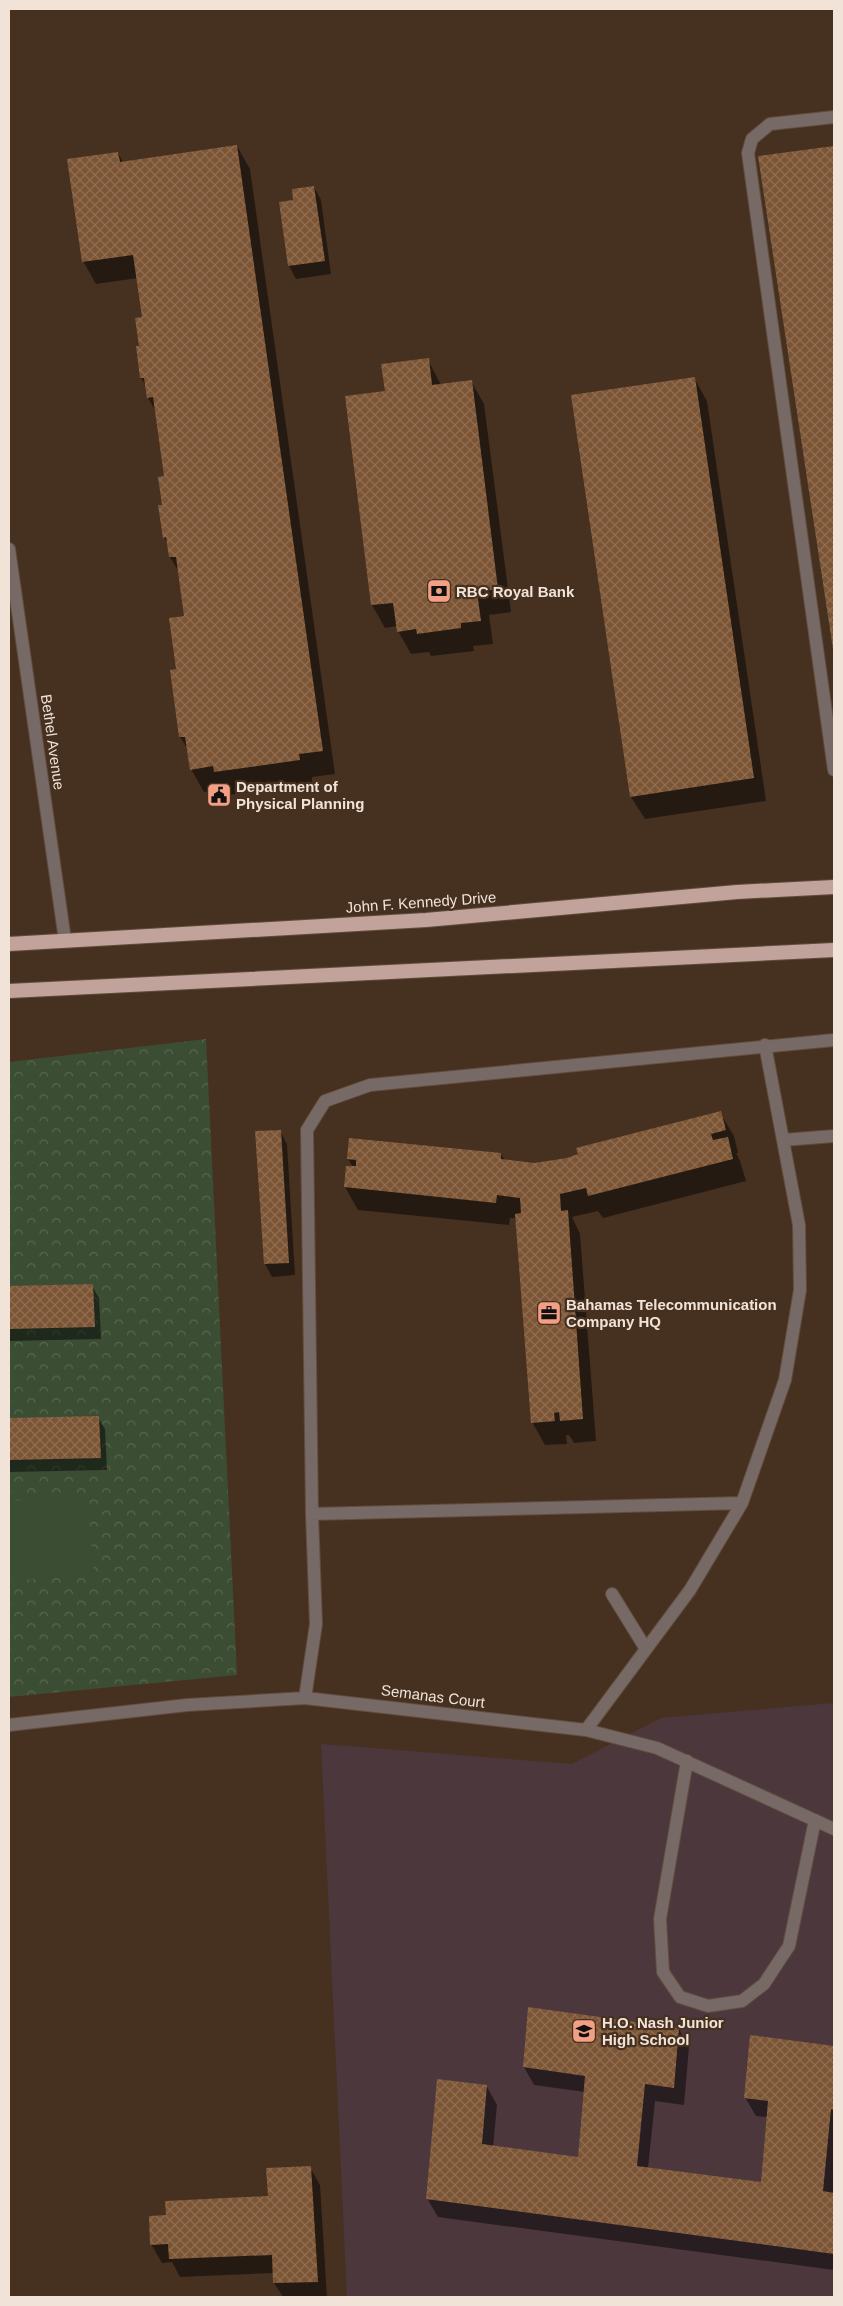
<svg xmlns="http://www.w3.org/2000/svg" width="843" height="2306" viewBox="0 0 843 2306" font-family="Arial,sans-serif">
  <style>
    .education { fill: #4c373d }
    .forest { fill: url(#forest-crowns) }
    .garden { fill: #3b4e33 }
    .shadow { fill: #0007 }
    .building { fill: url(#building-cross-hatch) }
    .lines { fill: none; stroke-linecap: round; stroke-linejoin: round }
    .service-casing { stroke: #614d3d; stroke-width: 14 }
    .minor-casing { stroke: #614d3d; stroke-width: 14 }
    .trunk-casing { stroke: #614d3d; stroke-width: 16 }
    .service { stroke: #776965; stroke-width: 12 }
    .minor { stroke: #776965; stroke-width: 12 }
    .trunk { stroke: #c2a39c; stroke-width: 14 }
    .labels { text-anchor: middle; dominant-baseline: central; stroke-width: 4.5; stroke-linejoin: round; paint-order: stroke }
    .poi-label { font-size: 15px; font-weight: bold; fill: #f1e3d8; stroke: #463120; text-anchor: start }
    .street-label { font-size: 15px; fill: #f1e3d8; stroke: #463120 }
  </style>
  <defs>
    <pattern id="forest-crowns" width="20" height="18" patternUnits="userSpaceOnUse" patternTransform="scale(1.25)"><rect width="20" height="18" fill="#3b4e33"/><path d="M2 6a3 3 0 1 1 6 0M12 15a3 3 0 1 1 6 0" fill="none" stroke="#586750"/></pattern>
    <pattern id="building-cross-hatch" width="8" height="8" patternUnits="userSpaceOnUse" patternTransform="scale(1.25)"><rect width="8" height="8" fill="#7c5535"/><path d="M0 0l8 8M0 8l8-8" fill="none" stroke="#8f6d52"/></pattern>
  </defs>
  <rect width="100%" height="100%" fill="#463120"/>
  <path class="education" d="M 834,1703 L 834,2297 L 347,2297 L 321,1744 L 572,1764 L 661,1718 Z"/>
  <path class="forest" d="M 206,1039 L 237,1675 L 9,1697 L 9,1062 Z"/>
  <path class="garden" d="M 87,1495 L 94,1575 L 9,1581 L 9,1501 Z"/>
  <path class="shadow" d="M 237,146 L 250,169 L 335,774 L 312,777 L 312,783 L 229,795 L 225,789 L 204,792 L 191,769 L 189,751 L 180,737 L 171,671 L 177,670 L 185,617 L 179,572 L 170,557 L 169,546 L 164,537 L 163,506 L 166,477 L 157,413 L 148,398 L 146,386 L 141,378 L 141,347 L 143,318 L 138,278 L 96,284 L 83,261 L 118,153 L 123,162 Z
    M 834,147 L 834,648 L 760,157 Z
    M 314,187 L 321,200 L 331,274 L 296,279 L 289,266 L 280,203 L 295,201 Z
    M 428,360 L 441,385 L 471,381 L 484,404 L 511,612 L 489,615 L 493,644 L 473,646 L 474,651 L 431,656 L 429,652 L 411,654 L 398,631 L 397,626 L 385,628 L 372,605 L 386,392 Z
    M 694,378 L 707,401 L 766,801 L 645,819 L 631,797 Z
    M 720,1113 L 734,1136 L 738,1153 L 736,1153 L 740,1161 L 746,1181 L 603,1218 L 598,1211 L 572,1217 L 580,1234 L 596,1441 L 574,1443 L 569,1435 L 566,1435 L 567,1444 L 545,1445 L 532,1422 L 516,1218 L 510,1218 L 509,1225 L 358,1210 L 345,1187 L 353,1167 L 348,1159 L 501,1154 L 505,1161 L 534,1165 L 567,1159 Z
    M 280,1131 L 287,1144 L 295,1275 L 272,1277 L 265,1264 L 257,1133 Z
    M 92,1286 L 99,1298 L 101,1339 L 9,1341 L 9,1287 Z
    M 98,1417 L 105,1429 L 107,1470 L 9,1472 L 9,1419 Z
    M 679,2029 L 689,2047 L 684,2105 L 655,2101 L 648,2168 L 762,2184 L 768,2117 L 756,2116 L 745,2097 L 751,2036 L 834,2048 L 834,2270 L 438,2217 L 427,2198 L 487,2087 L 497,2105 L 493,2147 L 579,2159 L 585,2092 L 534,2085 L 524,2067 Z
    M 310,2167 L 320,2185 L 327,2297 L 283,2297 L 274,2283 L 274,2273 L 180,2277 L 172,2262 L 162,2263 L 151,2244 L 168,2216 L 270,2198 Z"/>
  <path class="building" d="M 237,145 L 323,751 L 299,754 L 300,760 L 214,772 L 213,766 L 190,770 L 185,737 L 179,737 L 170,670 L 176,669 L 169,618 L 184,616 L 176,557 L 169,557 L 166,537 L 163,538 L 158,505 L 162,505 L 158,477 L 164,476 L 153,397 L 147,398 L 144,378 L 140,378 L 136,346 L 139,346 L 135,318 L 142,317 L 133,255 L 82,262 L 67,159 L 118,152 L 120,162 Z
    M 834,146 L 834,649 L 833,649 L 758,156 Z
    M 314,186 L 325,261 L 288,266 L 279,202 L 293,200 L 292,189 Z
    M 429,358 L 432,385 L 472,380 L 498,589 L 477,592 L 481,621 L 461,623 L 461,628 L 417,634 L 416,629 L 397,632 L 393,603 L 371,605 L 345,396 L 385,391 L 381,364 Z
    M 695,377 L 754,778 L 630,797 L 571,395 Z
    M 721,1111 L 726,1130 L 711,1134 L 713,1140 L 728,1137 L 733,1159 L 588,1196 L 586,1188 L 560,1194 L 561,1211 L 568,1210 L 583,1419 L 560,1421 L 559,1412 L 554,1413 L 555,1421 L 531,1423 L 515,1214 L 521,1213 L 520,1198 L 497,1195 L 496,1203 L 344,1187 L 346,1166 L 356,1166 L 356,1160 L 347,1159 L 349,1138 L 501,1153 L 501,1159 L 534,1163 L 567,1158 L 578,1154 L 576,1148 Z
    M 281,1130 L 289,1263 L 264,1264 L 255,1131 Z
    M 93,1284 L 95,1327 L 9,1329 L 9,1286 Z
    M 99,1416 L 101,1458 L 9,1460 L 9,1418 Z
    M 528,2007 L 679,2028 L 674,2088 L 645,2084 L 637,2166 L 761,2182 L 768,2101 L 744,2098 L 750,2035 L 834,2046 L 834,2110 L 831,2109 L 823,2191 L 834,2193 L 834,2254 L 426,2199 L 437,2079 L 487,2085 L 482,2144 L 578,2157 L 585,2076 L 523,2067 Z
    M 311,2166 L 318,2282 L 273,2283 L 272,2255 L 169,2259 L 168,2244 L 150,2245 L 149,2216 L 166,2215 L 165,2201 L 268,2196 L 266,2168 Z"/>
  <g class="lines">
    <defs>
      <path id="service" d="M 834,117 L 770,124 L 752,139 L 748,153 L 834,770
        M 783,1140 L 834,1136
        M 312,1514 L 742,1503
        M 612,1594 L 646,1649
        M 305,1698 L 316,1624 L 312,1514 L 307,1130 L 325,1101 L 370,1085 L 834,1040
        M 9,1725 L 187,1705 L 305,1698 L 586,1730 L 657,1748 L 834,1829
        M 586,1730 L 690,1590 L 742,1503 L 785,1380 L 800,1290 L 799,1225 L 765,1045
        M 687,1761 L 660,1919 L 663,1972 L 680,1997 L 708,2006 L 742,2001 L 764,1984 L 789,1946 L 815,1820"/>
      <path id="minor" d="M 9,549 L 65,940"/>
      <path id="trunk" d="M 9,944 L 426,920 L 737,892 L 834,887
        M 9,991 L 834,950"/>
    </defs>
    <use href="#service" class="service-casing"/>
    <use href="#minor" class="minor-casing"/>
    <use href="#trunk" class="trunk-casing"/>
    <use href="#service" class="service"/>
    <use href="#minor" class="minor"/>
    <use href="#trunk" class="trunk"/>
  </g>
  <defs>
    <symbol id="bank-square" viewBox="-11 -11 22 22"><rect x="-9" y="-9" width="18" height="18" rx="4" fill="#f39f84" stroke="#463120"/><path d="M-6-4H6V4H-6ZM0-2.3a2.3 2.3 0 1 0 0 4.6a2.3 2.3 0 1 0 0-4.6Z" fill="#111"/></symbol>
    <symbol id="civic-square" viewBox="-11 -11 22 22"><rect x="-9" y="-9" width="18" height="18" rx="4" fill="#f39f84" stroke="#463120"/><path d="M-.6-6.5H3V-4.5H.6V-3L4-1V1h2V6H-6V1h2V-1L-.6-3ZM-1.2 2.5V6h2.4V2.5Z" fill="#111"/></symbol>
    <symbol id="office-square" viewBox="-11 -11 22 22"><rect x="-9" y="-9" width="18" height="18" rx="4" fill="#f39f84" stroke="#463120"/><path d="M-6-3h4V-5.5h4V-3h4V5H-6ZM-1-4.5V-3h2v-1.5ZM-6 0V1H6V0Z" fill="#111"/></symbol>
    <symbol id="school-square" viewBox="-11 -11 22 22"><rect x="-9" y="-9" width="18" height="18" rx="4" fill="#f39f84" stroke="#463120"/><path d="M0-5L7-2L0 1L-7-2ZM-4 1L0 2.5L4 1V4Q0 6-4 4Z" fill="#111"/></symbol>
  </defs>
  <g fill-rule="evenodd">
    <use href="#bank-square" x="425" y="577" width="28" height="28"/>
    <use href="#civic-square" x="205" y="781" width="28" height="28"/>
    <use href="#office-square" x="535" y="1299" width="28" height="28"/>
    <use href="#school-square" x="570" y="2017" width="28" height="28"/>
  </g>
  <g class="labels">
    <g class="poi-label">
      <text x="456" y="591">RBC Royal Bank</text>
      <text x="236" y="786">Department of<tspan x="236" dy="17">Physical Planning</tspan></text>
      <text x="566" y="1304">Bahamas Telecommunication<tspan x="566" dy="17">Company HQ</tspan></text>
      <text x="602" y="2022">H.O. Nash Junior<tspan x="602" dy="17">High School</tspan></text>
    </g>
    <g class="street-label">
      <text transform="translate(53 742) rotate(82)">Bethel Avenue</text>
      <text transform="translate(421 902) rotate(-4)">John F. Kennedy Drive</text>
      <text transform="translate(433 1696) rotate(7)">Semanas Court</text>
    </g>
  </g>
  <rect width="843" height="2306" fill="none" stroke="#f1e3d8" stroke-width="20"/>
</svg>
